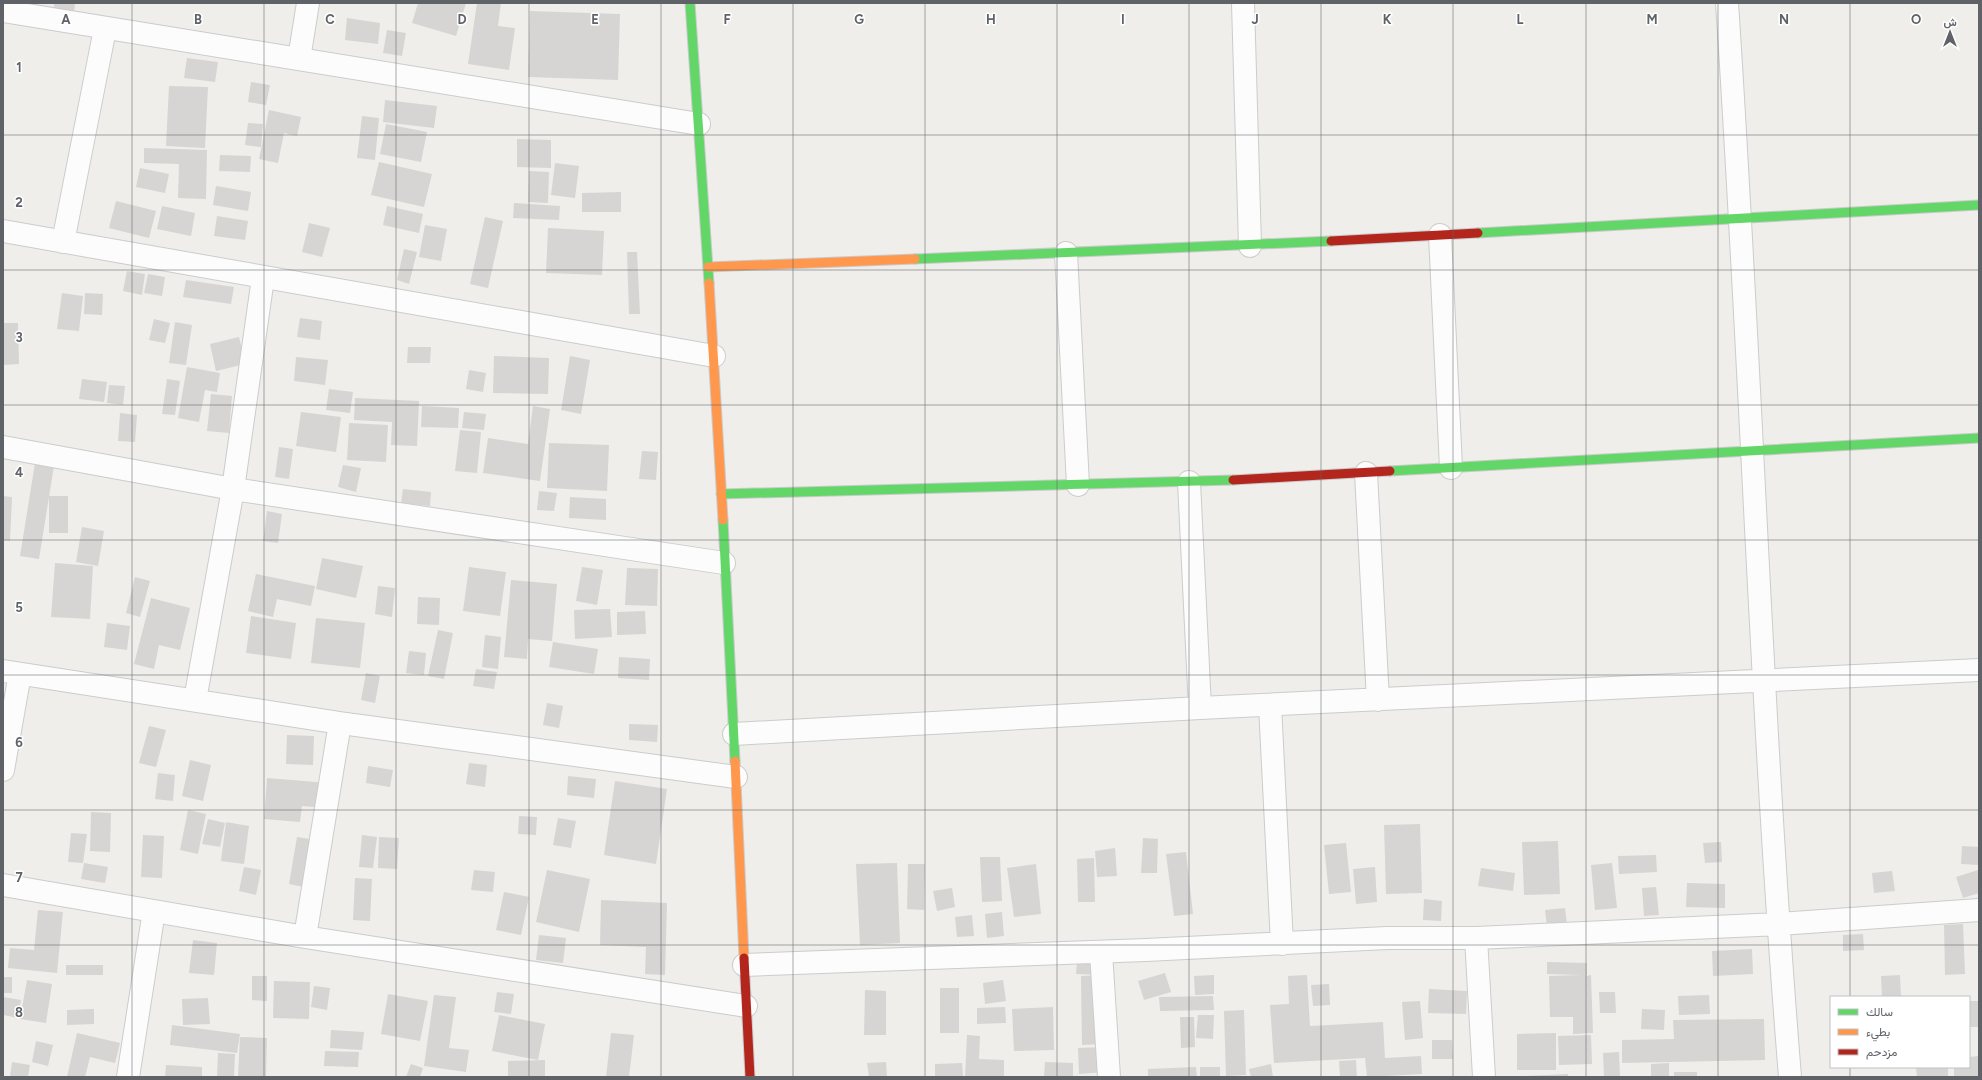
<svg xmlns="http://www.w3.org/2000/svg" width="1982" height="1080" viewBox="0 0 1982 1080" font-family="Figtree,Vazirmatn,sans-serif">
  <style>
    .building { fill: #d6d5d3 }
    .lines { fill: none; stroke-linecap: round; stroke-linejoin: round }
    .street-casing { stroke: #cbcccc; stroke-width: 24 }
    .fast-casing { stroke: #cacacb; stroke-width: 11 }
    .slow-casing { stroke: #cacacb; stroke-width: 11 }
    .jam-casing { stroke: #cacacb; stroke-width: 11 }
    .street { stroke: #fdfcfc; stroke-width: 22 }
    .fast { stroke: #63d668; stroke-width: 9 }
    .slow { stroke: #ff974d; stroke-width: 9 }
    .jam { stroke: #b3261e; stroke-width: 9 }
    .grid { fill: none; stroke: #5f6368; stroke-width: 1; stroke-opacity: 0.55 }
    .grid-label { font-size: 13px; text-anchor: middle; font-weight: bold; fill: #5f6368; stroke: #fff; stroke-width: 3; stroke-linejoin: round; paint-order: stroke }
  </style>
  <rect width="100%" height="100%" fill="#efeeea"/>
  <path class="building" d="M 54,3 L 75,3 L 74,13 L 54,13 Z
    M 418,3 L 466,3 L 456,36 L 412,23 Z
    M 477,3 L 501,3 L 498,26 L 515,28 L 509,70 L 468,64 Z
    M 530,11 L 620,14 L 618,80 L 528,77 Z
    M 347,18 L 380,23 L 378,44 L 345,40 Z
    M 387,30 L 406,33 L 402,56 L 383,53 Z
    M 187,58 L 218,62 L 215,82 L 184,78 Z
    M 251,82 L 270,85 L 266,105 L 248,102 Z
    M 169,86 L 208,87 L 205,148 L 166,146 Z
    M 385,100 L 437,106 L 434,128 L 383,122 Z
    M 269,110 L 301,117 L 297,136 L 284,133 L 278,163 L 259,159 Z
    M 362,116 L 379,118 L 375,160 L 357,158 Z
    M 248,123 L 263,124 L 261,147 L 245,145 Z
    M 386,124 L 427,132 L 421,162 L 380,154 Z
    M 517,139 L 551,140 L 551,168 L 517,167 Z
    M 144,148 L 207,150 L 206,199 L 178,198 L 179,164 L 144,163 Z
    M 220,155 L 251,156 L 250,172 L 219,171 Z
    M 379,162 L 432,174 L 424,207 L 371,195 Z
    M 555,163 L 579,166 L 575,198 L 551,195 Z
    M 140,168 L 169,174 L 165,193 L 136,187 Z
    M 529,171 L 549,172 L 548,203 L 528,202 Z
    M 216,186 L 251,192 L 248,211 L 213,205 Z
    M 621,192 L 621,212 L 582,212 L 582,193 Z
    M 116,201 L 156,211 L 149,238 L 109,228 Z
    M 514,203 L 560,206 L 559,220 L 513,218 Z
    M 162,206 L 195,213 L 191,236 L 157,229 Z
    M 387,206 L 423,214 L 419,233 L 383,225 Z
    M 217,216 L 248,221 L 245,240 L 214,236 Z
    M 485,217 L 503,221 L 488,288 L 470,284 Z
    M 309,223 L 330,228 L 322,257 L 302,252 Z
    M 425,225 L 447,229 L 441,261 L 419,257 Z
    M 548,228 L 604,231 L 602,275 L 546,273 Z
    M 404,249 L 417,252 L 409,284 L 397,280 Z
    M 627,252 L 637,252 L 640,314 L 629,314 Z
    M 127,271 L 145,274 L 142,295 L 123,291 Z
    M 148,274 L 165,277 L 162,296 L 144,293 Z
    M 186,280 L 234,287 L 231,304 L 183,297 Z
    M 62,293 L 83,296 L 79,331 L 57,329 Z
    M 85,293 L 103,294 L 102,315 L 84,314 Z
    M 300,318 L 322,321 L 320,340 L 297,337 Z
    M 154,319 L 170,323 L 165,343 L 149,340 Z
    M 175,322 L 192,325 L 186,365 L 169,363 Z
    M 3,323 L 18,323 L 19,364 L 3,365 Z
    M 239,337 L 245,364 L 216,371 L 210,344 Z
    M 408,347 L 431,347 L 430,363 L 407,363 Z
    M 494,356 L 549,358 L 548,394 L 493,393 Z
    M 570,356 L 590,360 L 581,414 L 561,410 Z
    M 296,357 L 328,360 L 325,385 L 294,381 Z
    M 187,367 L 220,373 L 217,392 L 205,390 L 199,422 L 178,418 Z
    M 469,370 L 486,373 L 483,392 L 466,389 Z
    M 82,379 L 107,382 L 104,402 L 79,399 Z
    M 167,379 L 180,381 L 175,415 L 162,414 Z
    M 109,385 L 125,386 L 123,405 L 107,403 Z
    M 329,389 L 353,392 L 350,413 L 326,410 Z
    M 211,394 L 232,396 L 229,433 L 207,431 Z
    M 355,398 L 419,401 L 417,446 L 391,445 L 392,422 L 354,420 Z
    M 422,406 L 459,408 L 458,428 L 421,427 Z
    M 533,406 L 550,409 L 540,481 L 483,473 L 488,438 L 528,444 Z
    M 301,412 L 341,417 L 336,452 L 296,446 Z
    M 464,412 L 486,414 L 484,430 L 462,428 Z
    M 120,413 L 137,415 L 135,442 L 118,441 Z
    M 349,423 L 388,425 L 386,462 L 347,460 Z
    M 460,430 L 481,432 L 477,473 L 455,471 Z
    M 549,443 L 609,445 L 607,491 L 547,488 Z
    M 279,447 L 293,449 L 289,479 L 275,477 Z
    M 642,451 L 658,452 L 656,480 L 639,479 Z
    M 35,463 L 54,466 L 39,559 L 20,556 Z
    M 343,465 L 361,468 L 356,492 L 338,487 Z
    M 403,489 L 431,492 L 430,506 L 401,503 Z
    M 539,491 L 557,493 L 554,511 L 537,510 Z
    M 3,496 L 12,497 L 10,541 L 3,540 Z
    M 49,496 L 68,496 L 68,533 L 49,533 Z
    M 570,497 L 606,499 L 606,520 L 569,518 Z
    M 267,511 L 282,514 L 278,543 L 263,541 Z
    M 82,527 L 104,531 L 98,566 L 76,562 Z
    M 322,558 L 363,566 L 356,598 L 316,589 Z
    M 55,563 L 93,566 L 90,619 L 51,617 Z
    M 469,567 L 506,572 L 500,616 L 463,611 Z
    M 582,567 L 603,570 L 597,605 L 576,601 Z
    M 627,568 L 658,569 L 657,606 L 625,605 Z
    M 256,574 L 315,586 L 311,606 L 277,599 L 273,617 L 248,611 Z
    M 135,577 L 150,581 L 140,617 L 126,613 Z
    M 511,580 L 557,584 L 552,641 L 528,639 L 527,659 L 504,657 Z
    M 378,586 L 395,588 L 392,617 L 375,614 Z
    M 418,597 L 440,598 L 439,625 L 417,624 Z
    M 151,598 L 190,608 L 180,650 L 159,645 L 154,669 L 134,664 Z
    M 610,609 L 612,637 L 575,639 L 574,610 Z
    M 645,611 L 646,634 L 617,635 L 617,612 Z
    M 251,616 L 296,623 L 291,659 L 246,653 Z
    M 316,618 L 365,623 L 360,668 L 311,663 Z
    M 107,623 L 130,626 L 127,650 L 104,647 Z
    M 438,630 L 453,633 L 444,679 L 428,676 Z
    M 485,635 L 501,637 L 498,669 L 482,667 Z
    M 553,642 L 598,649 L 594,674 L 549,667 Z
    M 409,651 L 426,653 L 424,675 L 406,673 Z
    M 619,657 L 650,659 L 649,680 L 618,678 Z
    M 476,669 L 497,672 L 494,689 L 473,686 Z
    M 366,673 L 380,676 L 375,703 L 361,700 Z
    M 547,703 L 563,706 L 559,728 L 543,725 Z
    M 629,724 L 658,725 L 657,742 L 629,740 Z
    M 149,726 L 166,730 L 156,767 L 139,763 Z
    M 287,735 L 314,736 L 313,765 L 286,764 Z
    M 190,760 L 211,765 L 203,801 L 182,796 Z
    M 469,763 L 487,765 L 485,787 L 466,784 Z
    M 368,766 L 393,770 L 390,787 L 366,783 Z
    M 158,773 L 175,775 L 173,801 L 155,799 Z
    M 568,776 L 596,779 L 594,798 L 567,795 Z
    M 267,778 L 328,783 L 326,808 L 302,806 L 300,822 L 264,819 Z
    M 615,781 L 667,789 L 656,864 L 604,855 Z
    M 188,810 L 206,814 L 198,854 L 180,850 Z
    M 91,812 L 111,813 L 110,852 L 90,851 Z
    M 519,816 L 537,817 L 536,835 L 518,834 Z
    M 558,818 L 576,821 L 571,848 L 553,845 Z
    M 208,819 L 225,823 L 220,847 L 202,844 Z
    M 226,822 L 249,826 L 244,864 L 221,861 Z
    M 1420,824 L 1422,893 L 1386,894 L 1384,825 Z
    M 71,833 L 87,834 L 83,863 L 68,862 Z
    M 143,835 L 164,836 L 162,878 L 141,877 Z
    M 362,835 L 377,837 L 373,868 L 359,867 Z
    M 297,837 L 316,840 L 309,888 L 289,884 Z
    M 379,837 L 399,838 L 397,869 L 378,868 Z
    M 1143,838 L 1158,839 L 1157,873 L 1141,873 Z
    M 1558,841 L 1560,894 L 1524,895 L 1522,842 Z
    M 1721,842 L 1722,862 L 1705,863 L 1703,843 Z
    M 1346,843 L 1351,892 L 1329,894 L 1324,845 Z
    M 1962,846 L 1979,847 L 1979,865 L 1961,864 Z
    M 1115,848 L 1117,876 L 1097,877 L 1095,851 Z
    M 1186,852 L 1193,914 L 1174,916 L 1166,854 Z
    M 1656,855 L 1657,872 L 1619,874 L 1618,856 Z
    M 980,857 L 1000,857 L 1002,901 L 982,902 Z
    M 1094,858 L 1095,902 L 1078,902 L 1077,859 Z
    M 84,863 L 108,867 L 105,883 L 81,879 Z
    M 897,863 L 900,943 L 860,945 L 856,864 Z
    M 1612,863 L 1617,908 L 1595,910 L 1591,865 Z
    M 908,864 L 925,864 L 924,910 L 907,909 Z
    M 1036,864 L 1041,914 L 1014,917 L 1007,868 Z
    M 244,867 L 261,870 L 256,895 L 239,891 Z
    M 1375,867 L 1377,902 L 1356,904 L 1353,869 Z
    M 1481,868 L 1515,873 L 1513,891 L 1478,886 Z
    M 474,870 L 495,872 L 493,892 L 471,890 Z
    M 547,870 L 590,879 L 579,932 L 536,922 Z
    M 1978,870 L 1979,893 L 1963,898 L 1956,877 Z
    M 1892,871 L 1895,891 L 1874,893 L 1872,873 Z
    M 355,878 L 372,879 L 370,921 L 353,920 Z
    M 1687,883 L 1725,884 L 1725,908 L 1686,907 Z
    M 1656,887 L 1659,915 L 1644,916 L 1642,888 Z
    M 952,888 L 955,907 L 937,911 L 933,891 Z
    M 504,892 L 529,897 L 521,935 L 496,930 Z
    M 1424,899 L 1442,901 L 1441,921 L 1423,920 Z
    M 601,900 L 667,903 L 665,975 L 645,974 L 646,947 L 600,945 Z
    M 1565,908 L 1567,924 L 1547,926 L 1545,910 Z
    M 38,910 L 63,912 L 57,973 L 8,968 L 10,948 L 34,950 Z
    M 1002,912 L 1004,936 L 987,938 L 985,914 Z
    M 972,915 L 974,936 L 957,937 L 955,917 Z
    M 1963,924 L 1965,974 L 1945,975 L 1944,925 Z
    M 1863,934 L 1864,950 L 1843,951 L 1843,935 Z
    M 539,935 L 566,938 L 563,963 L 536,960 Z
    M 193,940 L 217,943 L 214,975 L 189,973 Z
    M 1752,949 L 1753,974 L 1713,976 L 1712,951 Z
    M 1077,962 L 1106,963 L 1106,975 L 1076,974 Z
    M 1547,962 L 1587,963 L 1587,976 L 1591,975 L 1593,1033 L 1573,1034 L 1573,1017 L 1550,1017 L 1549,976 L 1581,975 L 1547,974 Z
    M 66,965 L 103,965 L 103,975 L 66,975 Z
    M 1165,973 L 1171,992 L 1144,1000 L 1138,981 Z
    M 1102,975 L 1103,1044 L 1082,1045 L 1081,976 Z
    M 1214,975 L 1214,994 L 1195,995 L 1194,976 Z
    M 1307,975 L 1310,1026 L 1383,1022 L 1385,1058 L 1421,1056 L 1422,1074 L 1367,1077 L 1365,1058 L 1274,1063 L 1270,1005 L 1289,1004 L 1288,976 Z
    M 1900,975 L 1901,997 L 1882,997 L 1881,976 Z
    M 252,976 L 267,976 L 267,1001 L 252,1000 Z
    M 3,977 L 12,977 L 12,993 L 3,993 Z
    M 27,980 L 52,984 L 46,1023 L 20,1019 Z
    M 1003,980 L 1006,1001 L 985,1004 L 983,983 Z
    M 274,981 L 310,982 L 309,1019 L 273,1018 Z
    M 1329,984 L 1330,1005 L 1313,1006 L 1311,985 Z
    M 314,986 L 330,988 L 327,1010 L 311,1007 Z
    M 940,988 L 959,988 L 959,1033 L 940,1033 Z
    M 1429,989 L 1467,991 L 1466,1014 L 1428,1013 Z
    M 865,990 L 886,991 L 886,1035 L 864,1035 Z
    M 497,992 L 514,994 L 511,1014 L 494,1012 Z
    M 1599,992 L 1615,992 L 1616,1013 L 1600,1013 Z
    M 388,994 L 428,1001 L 420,1041 L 381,1034 Z
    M 434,995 L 456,997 L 449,1048 L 469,1050 L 466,1072 L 424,1066 Z
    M 1709,995 L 1710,1014 L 1679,1015 L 1678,996 Z
    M 1213,996 L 1214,1010 L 1160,1011 L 1159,997 Z
    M 3,997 L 21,1000 L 18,1018 L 3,1015 Z
    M 208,998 L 210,1024 L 183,1025 L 182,999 Z
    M 1420,1001 L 1423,1038 L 1405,1040 L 1402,1002 Z
    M 1969,1001 L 1979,1001 L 1979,1027 L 1969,1027 Z
    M 1005,1007 L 1006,1023 L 977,1024 L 977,1008 Z
    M 1053,1007 L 1054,1050 L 1014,1051 L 1012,1009 Z
    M 94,1009 L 94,1024 L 67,1025 L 67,1010 Z
    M 1642,1009 L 1665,1010 L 1664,1030 L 1641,1029 Z
    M 1244,1010 L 1246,1075 L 1226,1076 L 1224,1011 Z
    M 499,1015 L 545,1024 L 538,1060 L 492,1051 Z
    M 1198,1015 L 1214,1015 L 1213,1039 L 1196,1038 Z
    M 1180,1017 L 1194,1017 L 1195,1047 L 1181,1048 Z
    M 1764,1019 L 1765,1060 L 1622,1063 L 1622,1040 L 1674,1039 L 1673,1020 Z
    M 172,1025 L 240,1034 L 237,1053 L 170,1045 Z
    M 331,1030 L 364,1032 L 362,1050 L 330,1048 Z
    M 77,1033 L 120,1043 L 115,1063 L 90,1057 L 85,1077 L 67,1077 Z
    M 611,1033 L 634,1035 L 629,1077 L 606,1077 Z
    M 1556,1033 L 1556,1070 L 1517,1070 L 1517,1034 Z
    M 967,1035 L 980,1036 L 979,1059 L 1004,1060 L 1004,1077 L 965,1077 Z
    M 1591,1035 L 1592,1064 L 1559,1065 L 1558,1036 Z
    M 240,1037 L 267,1038 L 266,1077 L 238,1077 Z
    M 1432,1040 L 1452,1040 L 1453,1059 L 1432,1059 Z
    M 36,1041 L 53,1045 L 48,1066 L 32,1062 Z
    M 1106,1047 L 1107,1072 L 1079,1074 L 1078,1048 Z
    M 325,1051 L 359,1052 L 358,1067 L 324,1066 Z
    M 1619,1052 L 1620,1077 L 1604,1077 L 1603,1053 Z
    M 218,1053 L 235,1054 L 234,1077 L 217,1077 Z
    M 1979,1056 L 1979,1077 L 1954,1077 L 1954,1067 L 1969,1067 L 1969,1057 Z
    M 545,1060 L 545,1077 L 508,1077 L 508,1061 Z
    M 1356,1060 L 1357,1077 L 1340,1077 L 1339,1061 Z
    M 12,1062 L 30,1065 L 28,1077 L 10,1077 Z
    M 886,1062 L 887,1077 L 869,1077 L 867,1063 Z
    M 1045,1062 L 1073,1063 L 1073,1077 L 1044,1077 Z
    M 962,1063 L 963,1077 L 935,1077 L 935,1064 Z
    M 1669,1063 L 1669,1077 L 1651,1077 L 1651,1064 Z
    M 411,1064 L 423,1068 L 420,1077 L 406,1077 Z
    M 1271,1064 L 1273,1077 L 1251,1077 L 1249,1069 Z
    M 166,1065 L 202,1067 L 202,1077 L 165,1077 Z
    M 1196,1067 L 1197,1077 L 1148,1077 L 1148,1069 Z
    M 1200,1067 L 1220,1067 L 1220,1077 L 1200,1077 Z
    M 1916,1067 L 1948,1067 L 1948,1077 L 1917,1077 Z
    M 1674,1072 L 1697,1072 L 1697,1077 L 1674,1077 Z
    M 1568,1074 L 1568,1077 L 1524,1077 L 1524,1076 Z"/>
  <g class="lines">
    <defs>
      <path id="street" d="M 1243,3 L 1250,246
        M 1727,3 C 1751,361 1761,720 1790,1077
        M 3,11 L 699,124
        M 299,59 L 308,3
        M 3,231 L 714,356
        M 1440,235 L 1451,468
        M 63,242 L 105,29
        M 1066,253 L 1078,485
        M 3,447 L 233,489 L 724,563
        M 1366,473 L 1378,700
        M 1189,482 L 1200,708
        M 3,671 L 340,723 L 736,777
        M 195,700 L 233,489 L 263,278
        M 1270,705 L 1282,944
        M 734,734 L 1200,708 L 1979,670
        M 3,770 L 20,674
        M 3,885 L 305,937 L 746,1006
        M 305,937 L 340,723
        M 1476,938 L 1484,1077
        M 1101,952 L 1109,1077
        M 744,965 L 1146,950 L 1387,938 L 1476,938 L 1779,924 L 1979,910
        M 128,1077 L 154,911"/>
      <path id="fast" d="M 690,3 L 709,283
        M 1478,233 L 1979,205
        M 915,259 L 1331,241
        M 1390,471 L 1979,438
        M 721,494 L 1233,480
        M 723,520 L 735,761"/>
      <path id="slow" d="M 708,267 L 915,259
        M 709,283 L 723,520
        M 735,761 L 744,958"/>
      <path id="jam" d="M 1331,241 L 1478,233
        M 1233,480 L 1390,471
        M 744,958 L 750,1077"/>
    </defs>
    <use href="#street" class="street-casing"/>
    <use href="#fast" class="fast-casing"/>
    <use href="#slow" class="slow-casing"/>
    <use href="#jam" class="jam-casing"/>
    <use href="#street" class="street"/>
    <use href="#fast" class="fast"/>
    <use href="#slow" class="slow"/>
    <use href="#jam" class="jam"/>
  </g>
  <path class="grid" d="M 132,3 L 132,1077M 264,3 L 264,1077M 396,3 L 396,1077M 529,3 L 529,1077M 661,3 L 661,1077M 793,3 L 793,1077M 925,3 L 925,1077M 1057,3 L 1057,1077M 1189,3 L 1189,1077M 1321,3 L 1321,1077M 1453,3 L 1453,1077M 1586,3 L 1586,1077M 1718,3 L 1718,1077M 1850,3 L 1850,997M 3,135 L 1979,135M 3,270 L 1979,270M 3,405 L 1979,405M 3,540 L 1979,540M 3,675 L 1979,675M 3,810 L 1979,810M 3,945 L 1979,945M 1850,1067 L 1850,1077"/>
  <g class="grid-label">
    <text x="66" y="24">A</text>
    <text x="198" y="24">B</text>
    <text x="330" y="24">C</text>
    <text x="462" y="24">D</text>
    <text x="595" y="24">E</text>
    <text x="727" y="24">F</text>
    <text x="859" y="24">G</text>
    <text x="991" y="24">H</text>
    <text x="1123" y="24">I</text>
    <text x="1255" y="24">J</text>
    <text x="1387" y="24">K</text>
    <text x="1520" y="24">L</text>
    <text x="1652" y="24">M</text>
    <text x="1784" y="24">N</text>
    <text x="1916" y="24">O</text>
    <text x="19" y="72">1</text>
    <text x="19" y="207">2</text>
    <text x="19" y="342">3</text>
    <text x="19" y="477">4</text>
    <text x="19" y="612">5</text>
    <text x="19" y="747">6</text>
    <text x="19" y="882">7</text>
    <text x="19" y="1017">8</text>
  </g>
  <rect width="1982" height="1080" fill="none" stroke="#5f6368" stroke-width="8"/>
  <rect x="1830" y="996" width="140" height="72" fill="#ffffff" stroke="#bfc1c3"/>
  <rect x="1838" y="1009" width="20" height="6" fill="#63d668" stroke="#bfc1c3"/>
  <text x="1866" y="1016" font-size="12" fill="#5f6368">سالك</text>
  <rect x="1838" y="1029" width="20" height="6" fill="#ff974d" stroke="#bfc1c3"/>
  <text x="1866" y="1036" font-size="12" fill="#5f6368">بطيء</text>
  <rect x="1838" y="1049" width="20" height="6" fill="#b3261e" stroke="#bfc1c3"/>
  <text x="1866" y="1056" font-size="12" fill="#5f6368">مزدحم</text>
  <g transform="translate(1950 32)" stroke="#ffffff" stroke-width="3" paint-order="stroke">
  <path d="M0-3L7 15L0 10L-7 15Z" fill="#5f6368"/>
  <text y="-6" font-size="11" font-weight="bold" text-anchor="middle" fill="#5f6368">ش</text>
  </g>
</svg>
